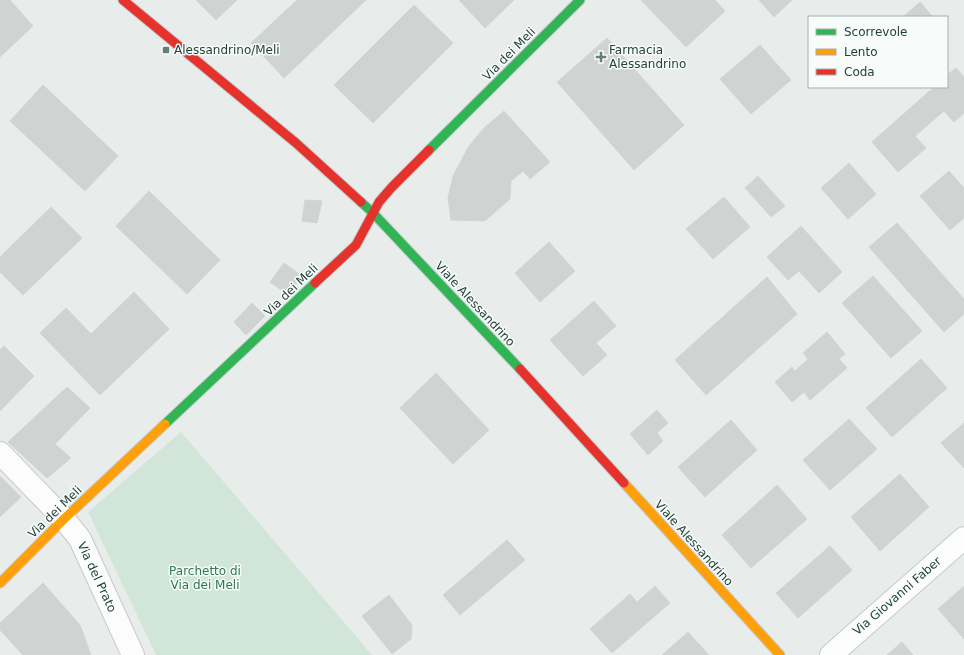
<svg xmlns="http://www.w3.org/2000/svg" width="964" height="655" viewBox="0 0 964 655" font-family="'DejaVu Sans',sans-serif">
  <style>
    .green { fill: #d1e6d8 }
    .building { fill: #cfd4d2; stroke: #d1d6d4 }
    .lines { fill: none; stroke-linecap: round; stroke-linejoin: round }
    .street-casing { stroke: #c5cac8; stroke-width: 24 }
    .fast-casing { stroke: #c3cbc8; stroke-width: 11 }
    .slow-casing { stroke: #c3cbc8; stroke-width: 11 }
    .jam-casing { stroke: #c3cbc8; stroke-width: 11 }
    .street { stroke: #fcfcfc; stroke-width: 22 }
    .fast { stroke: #30b455; stroke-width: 9 }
    .slow { stroke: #ff9f0a; stroke-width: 9 }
    .jam { stroke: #e5322d; stroke-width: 9 }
    .poi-dot { fill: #697e78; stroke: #f7fbf9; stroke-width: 1.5 }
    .labels { text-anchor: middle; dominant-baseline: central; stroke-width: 3; stroke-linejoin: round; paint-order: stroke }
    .poi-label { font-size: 12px; fill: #24423a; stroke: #f7fbf9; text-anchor: start }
    .street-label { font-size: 12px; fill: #24423a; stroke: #f7fbf9 }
    .park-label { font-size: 12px; fill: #2d7a4b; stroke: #f7fbf9 }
  </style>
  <rect width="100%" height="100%" fill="#e8edeb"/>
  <path class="green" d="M 181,432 L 372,655 L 156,655 L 88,512 Z"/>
  <path class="building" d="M 0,0 L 10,0 L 33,26 L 0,57 Z
    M 196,0 L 237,0 L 216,20 Z
    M 297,0 L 366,0 L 284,78 L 251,43 Z
    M 459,0 L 514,0 L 485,28 Z
    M 641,0 L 715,0 L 725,11 L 686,47 Z
    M 759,0 L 792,0 L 774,17 Z
    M 920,2 L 933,17 L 903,17 Z
    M 414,5 L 453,43 L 373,123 L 334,85 Z
    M 607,38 L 684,125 L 634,170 L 557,82 Z
    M 760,45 L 791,80 L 751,114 L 720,79 Z
    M 956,68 L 964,77 L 964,113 L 954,122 L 944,111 L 915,136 L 926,148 L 898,172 L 872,142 L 934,87 L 947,87 L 947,75 Z
    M 43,85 L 118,156 L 85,191 L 10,121 Z
    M 504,111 L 550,162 L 530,179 L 523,171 L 511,181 L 510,199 L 485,221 L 451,220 L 448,198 L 453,176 L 469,146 L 484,128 Z
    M 849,163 L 876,194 L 848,219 L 821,188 Z
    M 949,171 L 964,188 L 964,218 L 950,230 L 920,196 Z
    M 758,176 L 785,206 L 771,217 L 745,188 Z
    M 149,191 L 220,260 L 187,294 L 116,226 Z
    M 724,197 L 750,227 L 713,259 L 686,229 Z
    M 305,200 L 322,201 L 317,223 L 302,221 Z
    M 51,207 L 82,238 L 23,295 L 0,272 L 0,257 Z
    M 897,223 L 964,299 L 964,314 L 944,332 L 869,247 Z
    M 801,226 L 842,272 L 819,293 L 799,271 L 788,280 L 767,257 Z
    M 549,242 L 575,271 L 540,302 L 515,273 Z
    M 284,263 L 302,276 L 287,294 L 270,282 Z
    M 873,276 L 922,331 L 891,358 L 842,303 Z
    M 767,277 L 797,314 L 706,395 L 675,360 Z
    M 134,292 L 169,329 L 100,395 L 40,333 L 66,308 L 91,334 Z
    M 594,301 L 616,326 L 596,343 L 607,355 L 583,376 L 550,340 Z
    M 252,303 L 265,316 L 246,335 L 234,322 Z
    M 827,332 L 845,354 L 839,359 L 847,368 L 810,400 L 804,392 L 792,402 L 775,382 L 792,367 L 795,371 L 808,359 L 803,353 Z
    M 4,346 L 34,376 L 0,411 L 0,350 Z
    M 921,359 L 947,388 L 892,437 L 866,408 Z
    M 436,373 L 489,430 L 453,464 L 400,408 Z
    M 67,387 L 90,408 L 55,444 L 71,458 L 47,478 L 8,442 Z
    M 657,410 L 668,423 L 657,433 L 663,441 L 648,455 L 630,434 Z
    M 849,419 L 877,449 L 830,490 L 803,460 Z
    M 731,420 L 757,450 L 705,497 L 678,467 Z
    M 964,423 L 964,468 L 941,443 Z
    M 900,474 L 929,507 L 880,551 L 851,517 Z
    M 0,476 L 21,497 L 0,517 Z
    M 777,485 L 807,519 L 751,568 L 722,535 Z
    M 507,540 L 525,560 L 460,615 L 443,595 Z
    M 830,546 L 852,570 L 798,618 L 776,593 Z
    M 43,583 L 80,625 L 91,655 L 23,655 L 0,630 L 0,623 Z
    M 655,586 L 670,603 L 612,653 L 590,629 L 630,594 L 637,602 Z
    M 964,586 L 964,639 L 938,609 Z
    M 389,595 L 412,625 L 411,639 L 392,654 L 362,616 Z
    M 688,632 L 709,655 L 662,655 Z
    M 902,642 L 913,655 L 887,655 Z"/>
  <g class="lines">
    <defs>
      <path id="street" d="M 0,453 L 64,519 L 80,539 L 133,655
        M 831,655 L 964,538"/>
      <path id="fast" d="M 429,150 L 580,0
        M 361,202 L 373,213 L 520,369
        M 165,424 L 315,283"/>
      <path id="slow" d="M 624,483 L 780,655
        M 0,583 L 64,519 L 165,424"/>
      <path id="jam" d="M 123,0 L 296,143 L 361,202
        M 315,283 L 356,245 L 379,202 L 392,187 L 429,150
        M 520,369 L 624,483"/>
    </defs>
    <use href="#street" class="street-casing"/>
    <use href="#fast" class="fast-casing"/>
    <use href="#slow" class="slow-casing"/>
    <use href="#jam" class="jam-casing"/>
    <use href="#street" class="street"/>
    <use href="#fast" class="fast"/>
    <use href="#slow" class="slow"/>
    <use href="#jam" class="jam"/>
  </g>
  <g class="poi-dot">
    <rect x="162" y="46" width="8" height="8" rx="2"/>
    <path d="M599 51h4v4h4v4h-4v4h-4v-4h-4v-4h4z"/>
  </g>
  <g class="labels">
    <g class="poi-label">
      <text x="174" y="50">Alessandrino/Meli</text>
      <text x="609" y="50">Farmacia<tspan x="609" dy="14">Alessandrino</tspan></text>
    </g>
    <g class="street-label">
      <text transform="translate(509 54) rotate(-45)">Via dei Meli</text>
      <text transform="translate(291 290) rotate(-44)">Via dei Meli</text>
      <text transform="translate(475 304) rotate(47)">Viale Alessandrino</text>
      <text transform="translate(55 512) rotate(-44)">Via dei Meli</text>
      <text transform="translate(694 543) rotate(48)">Viale Alessandrino</text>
      <text transform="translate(97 577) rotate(65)">Via del Prato</text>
      <text transform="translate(897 596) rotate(-41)">Via Giovanni Faber</text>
    </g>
    <g class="park-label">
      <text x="205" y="571">Parchetto di<tspan x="205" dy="14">Via dei Meli</tspan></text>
    </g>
  </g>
  <rect x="808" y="16" width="140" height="72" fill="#f7fbf9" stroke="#a3b1ad"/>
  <rect x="816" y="29" width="20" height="6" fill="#30b455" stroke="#a3b1ad"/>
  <text x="844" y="36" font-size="12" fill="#24423a">Scorrevole</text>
  <rect x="816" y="49" width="20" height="6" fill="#ff9f0a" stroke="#a3b1ad"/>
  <text x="844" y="56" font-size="12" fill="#24423a">Lento</text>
  <rect x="816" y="69" width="20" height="6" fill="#e5322d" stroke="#a3b1ad"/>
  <text x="844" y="76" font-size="12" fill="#24423a">Coda</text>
</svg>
